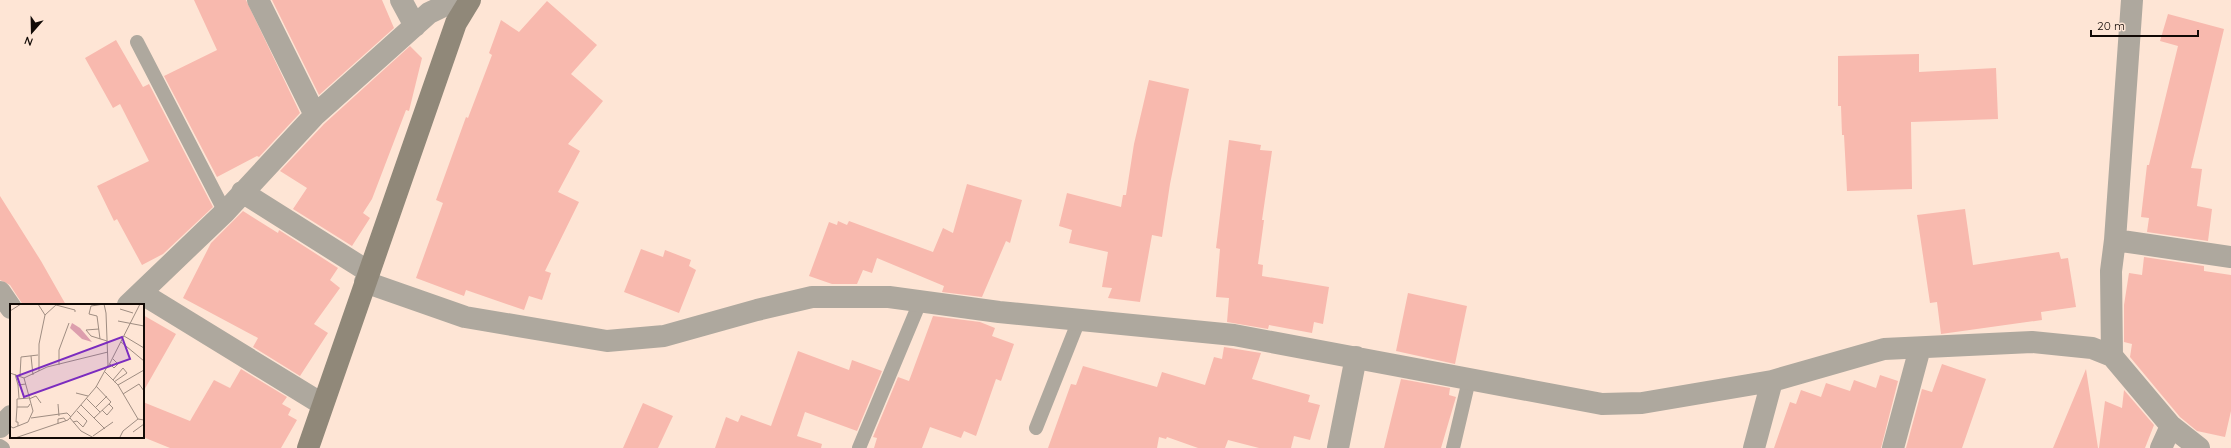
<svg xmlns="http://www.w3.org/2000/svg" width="2231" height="448" viewBox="0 0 2231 448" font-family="Quicksand,sans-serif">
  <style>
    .building { fill: #f8b9ae }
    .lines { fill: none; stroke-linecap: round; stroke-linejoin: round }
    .lane { stroke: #aea89e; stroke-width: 14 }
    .street { stroke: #aea89e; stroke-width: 22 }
    .secondary { stroke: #908879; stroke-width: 22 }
    .inset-road { fill: none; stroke: #9f8d82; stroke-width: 1 }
    .view { fill: #7b2cbf; fill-opacity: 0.15; stroke: #7b2cbf; stroke-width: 2 }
    .inset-edge { fill: none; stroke: #110905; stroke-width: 2 }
  </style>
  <rect width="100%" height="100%" fill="#fee5d5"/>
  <path class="building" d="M 194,0 L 246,0 L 300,113 L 259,157 L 257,156 L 217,177 L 164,76 L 217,50 Z
    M 272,0 L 382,0 L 394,28 L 319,95 Z
    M 547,1 L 597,45 L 571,74 L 603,101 L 568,144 L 580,151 L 558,192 L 579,202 L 545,271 L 551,273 L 542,300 L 529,296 L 524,310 L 466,290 L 464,296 L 416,278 L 443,203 L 436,200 L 466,117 L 468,118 L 492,55 L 489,53 L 501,20 L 519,32 Z
    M 2168,14 L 2224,29 L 2191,168 L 2202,169 L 2197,206 L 2212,209 L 2208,241 L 2147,232 L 2149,218 L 2141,217 L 2147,165 L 2149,165 L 2178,46 L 2160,41 Z
    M 116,40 L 143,87 L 149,84 L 213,207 L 163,254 L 142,265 L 117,219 L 114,221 L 97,186 L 149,161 L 120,104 L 113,108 L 85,58 Z
    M 410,46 L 422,58 L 409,111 L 406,110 L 372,199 L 363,213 L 370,218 L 352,246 L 293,209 L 307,188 L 280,171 L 324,124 Z
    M 1919,54 L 1919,72 L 1996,68 L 1998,119 L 1911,122 L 1912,189 L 1847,191 L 1844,135 L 1842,135 L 1841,106 L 1838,106 L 1838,56 Z
    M 1149,80 L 1189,89 L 1170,184 L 1162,237 L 1152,235 L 1140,302 L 1108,298 L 1112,288 L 1102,287 L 1108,252 L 1069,243 L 1072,230 L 1059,226 L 1067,193 L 1121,207 L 1123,195 L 1126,195 L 1134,144 Z
    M 1229,140 L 1261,145 L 1260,150 L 1272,151 L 1262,220 L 1264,220 L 1258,264 L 1263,265 L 1262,276 L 1329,287 L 1323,324 L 1314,322 L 1312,333 L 1269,325 L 1268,329 L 1227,322 L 1229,298 L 1216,297 L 1220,249 L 1216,248 Z
    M 967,184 L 1022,200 L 1010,243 L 1006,241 L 982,297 L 942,292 L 944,286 L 877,258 L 872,273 L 863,270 L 857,284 L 832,284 L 809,276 L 829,222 L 837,225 L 838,221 L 847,225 L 849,221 L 933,252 L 943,228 L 953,233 Z
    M 0,196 L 41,261 L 66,305 L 23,305 L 10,285 L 0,280 Z
    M 1965,209 L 1973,265 L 2059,252 L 2061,259 L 2068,258 L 2076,307 L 2041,312 L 2042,320 L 1941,334 L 1937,302 L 1930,303 L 1917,215 Z
    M 243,211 L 278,233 L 279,230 L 338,268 L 330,280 L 340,288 L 314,324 L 328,333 L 300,376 L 253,347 L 258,338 L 183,298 L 211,243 Z
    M 641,249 L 663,257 L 665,250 L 691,260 L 689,266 L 696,270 L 679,313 L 624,292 Z
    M 2144,257 L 2204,266 L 2204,271 L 2231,275 L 2231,411 L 2225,437 L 2197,431 L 2180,417 L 2130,357 L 2132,344 L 2124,342 L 2124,305 L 2129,273 L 2142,275 Z
    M 1408,293 L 1467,306 L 1455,364 L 1396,351 Z
    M 143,315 L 176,334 L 143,392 Z
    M 933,316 L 980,322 L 995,328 L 992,336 L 1014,344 L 1001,381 L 996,379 L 976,436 L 964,431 L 961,438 L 930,427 L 922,448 L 874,448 L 877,438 L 873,437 L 898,377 L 909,381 Z
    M 1224,347 L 1261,353 L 1252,379 L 1310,395 L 1308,402 L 1320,405 L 1310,440 L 1294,436 L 1291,448 L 1259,448 L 1228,440 L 1225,448 L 1198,448 L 1167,437 L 1166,439 L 1159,437 L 1157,448 L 1048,448 L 1071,384 L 1076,385 L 1083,366 L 1157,387 L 1162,372 L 1205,385 L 1214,357 L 1222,359 Z
    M 798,351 L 849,370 L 852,360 L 882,371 L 857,431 L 805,412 L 797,436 L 822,444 L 821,448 L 715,448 L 726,417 L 738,422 L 741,415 L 771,426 Z
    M 1942,364 L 1986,379 L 1962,448 L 1906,448 L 1922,389 L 1932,392 Z
    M 241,369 L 287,397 L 282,404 L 291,409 L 288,415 L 297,420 L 281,448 L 170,448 L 143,437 L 143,402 L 190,421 L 214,380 L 230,388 Z
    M 2086,369 L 2098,448 L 2053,448 Z
    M 1880,375 L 1898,381 L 1881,448 L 1774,448 L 1790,402 L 1796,404 L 1801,390 L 1821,397 L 1826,383 L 1850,391 L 1854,380 L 1876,388 Z
    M 1401,379 L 1450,388 L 1449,395 L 1456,397 L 1441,448 L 1384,448 Z
    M 2124,390 L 2154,425 L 2145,448 L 2099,448 L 2105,401 L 2122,408 Z
    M 643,403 L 673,416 L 658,448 L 623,448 Z"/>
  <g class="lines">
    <path class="lane" d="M 137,42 L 225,212
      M 1036,428 L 1079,320
      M 0,446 L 3,448
      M 859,448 L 920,302
      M 1453,448 L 1469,380"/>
    <path class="street" d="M 258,0 L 315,115
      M 401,0 L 415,26
      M 2132,0 L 2115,240 L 2111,271 L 2112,356 L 2171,426 L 2199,448
      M 242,192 L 369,272
      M 2115,240 L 2231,257
      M 365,282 L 465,317 L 607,341 L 664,336 L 757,310 L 812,297 L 889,297 L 999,312 L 1234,335 L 1602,404 L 1642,403 L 1772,381 L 1884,349 L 2032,342 L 2092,348 L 2112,356
      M 0,292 L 11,308
      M 141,293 L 322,404
      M 128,305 L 225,212 L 315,115 L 429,13 L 456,0
      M 0,427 L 11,416
      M 1338,448 L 1356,357
      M 1754,448 L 1772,381
      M 1893,448 L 1920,348
      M 2161,448 L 2171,426"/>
    <path class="secondary" d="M 308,448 L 456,23 L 470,0"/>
  </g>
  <g transform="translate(10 304)">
    <rect width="134" height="134" fill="#fee5d5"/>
    <path d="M 62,19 L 70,24 L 82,38 L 72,35 L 60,24 Z" fill="#dc9ead"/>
    <path class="inset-road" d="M 28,0 L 35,11 L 29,40 L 29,67M 46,1 L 65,6 L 65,8M 110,5 L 123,9M 0,7 L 11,0M 35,11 L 47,0M 108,17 L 134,22M 89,25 L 76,26 L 81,32 L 97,37M 114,32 L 134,44M 90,35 L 87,12 L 79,10 L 81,2 L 94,0M 111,38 L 134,57M 21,52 L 23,71M 100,60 L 104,64 L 108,60 L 103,55M 49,61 L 49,46 L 59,19M 98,63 L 130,0M 95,68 L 108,81 L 128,115 L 134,116M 0,69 L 14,74 L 23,107 L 18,118 L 3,124 L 0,122M 5,70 L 8,81 L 16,80M 10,72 L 11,53 L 28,51M 14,74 L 37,63 L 98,48M 103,76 L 113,64 L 117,69 L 104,78M 8,81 L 9,94M 108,81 L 134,66M 66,89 L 78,92M 113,90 L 129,80 L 134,87M 19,94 L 7,95 L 7,103 L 18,103 L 20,100M 76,94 L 90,108M 19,95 L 26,92 L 31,99M 48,100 L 49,112M 71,101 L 95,125M 7,103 L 6,118 L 8,118 L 8,122M 86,103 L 97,92M 92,106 L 97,111 L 103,104 L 99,100M 21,114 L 57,109 L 61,113M 60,114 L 71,127 L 84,134M 84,114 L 101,98 L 86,82M 63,118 L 67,117 L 73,123 L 77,117 L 67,107M 48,120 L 48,115 L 54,114 L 56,117M 123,128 L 134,120M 83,132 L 103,118M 110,133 L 113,127 L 128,115M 5,134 L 58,116 L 86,83 L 98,61 L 96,9 L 94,0"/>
    <path class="view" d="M 112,33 L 120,55 L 14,93 L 7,72 Z"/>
    <rect width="134" height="134" class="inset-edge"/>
  </g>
  <g transform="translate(32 32) rotate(200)" stroke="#fee5d5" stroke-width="3" paint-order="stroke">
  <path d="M0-3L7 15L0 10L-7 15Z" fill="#110905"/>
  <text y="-6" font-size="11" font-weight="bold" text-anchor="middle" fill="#110905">N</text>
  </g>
  <path d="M2091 30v6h107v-6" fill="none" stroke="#110905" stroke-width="2"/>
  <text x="2097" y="30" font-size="12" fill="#110905" stroke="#fee5d5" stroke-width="3" paint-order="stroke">20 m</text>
</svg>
